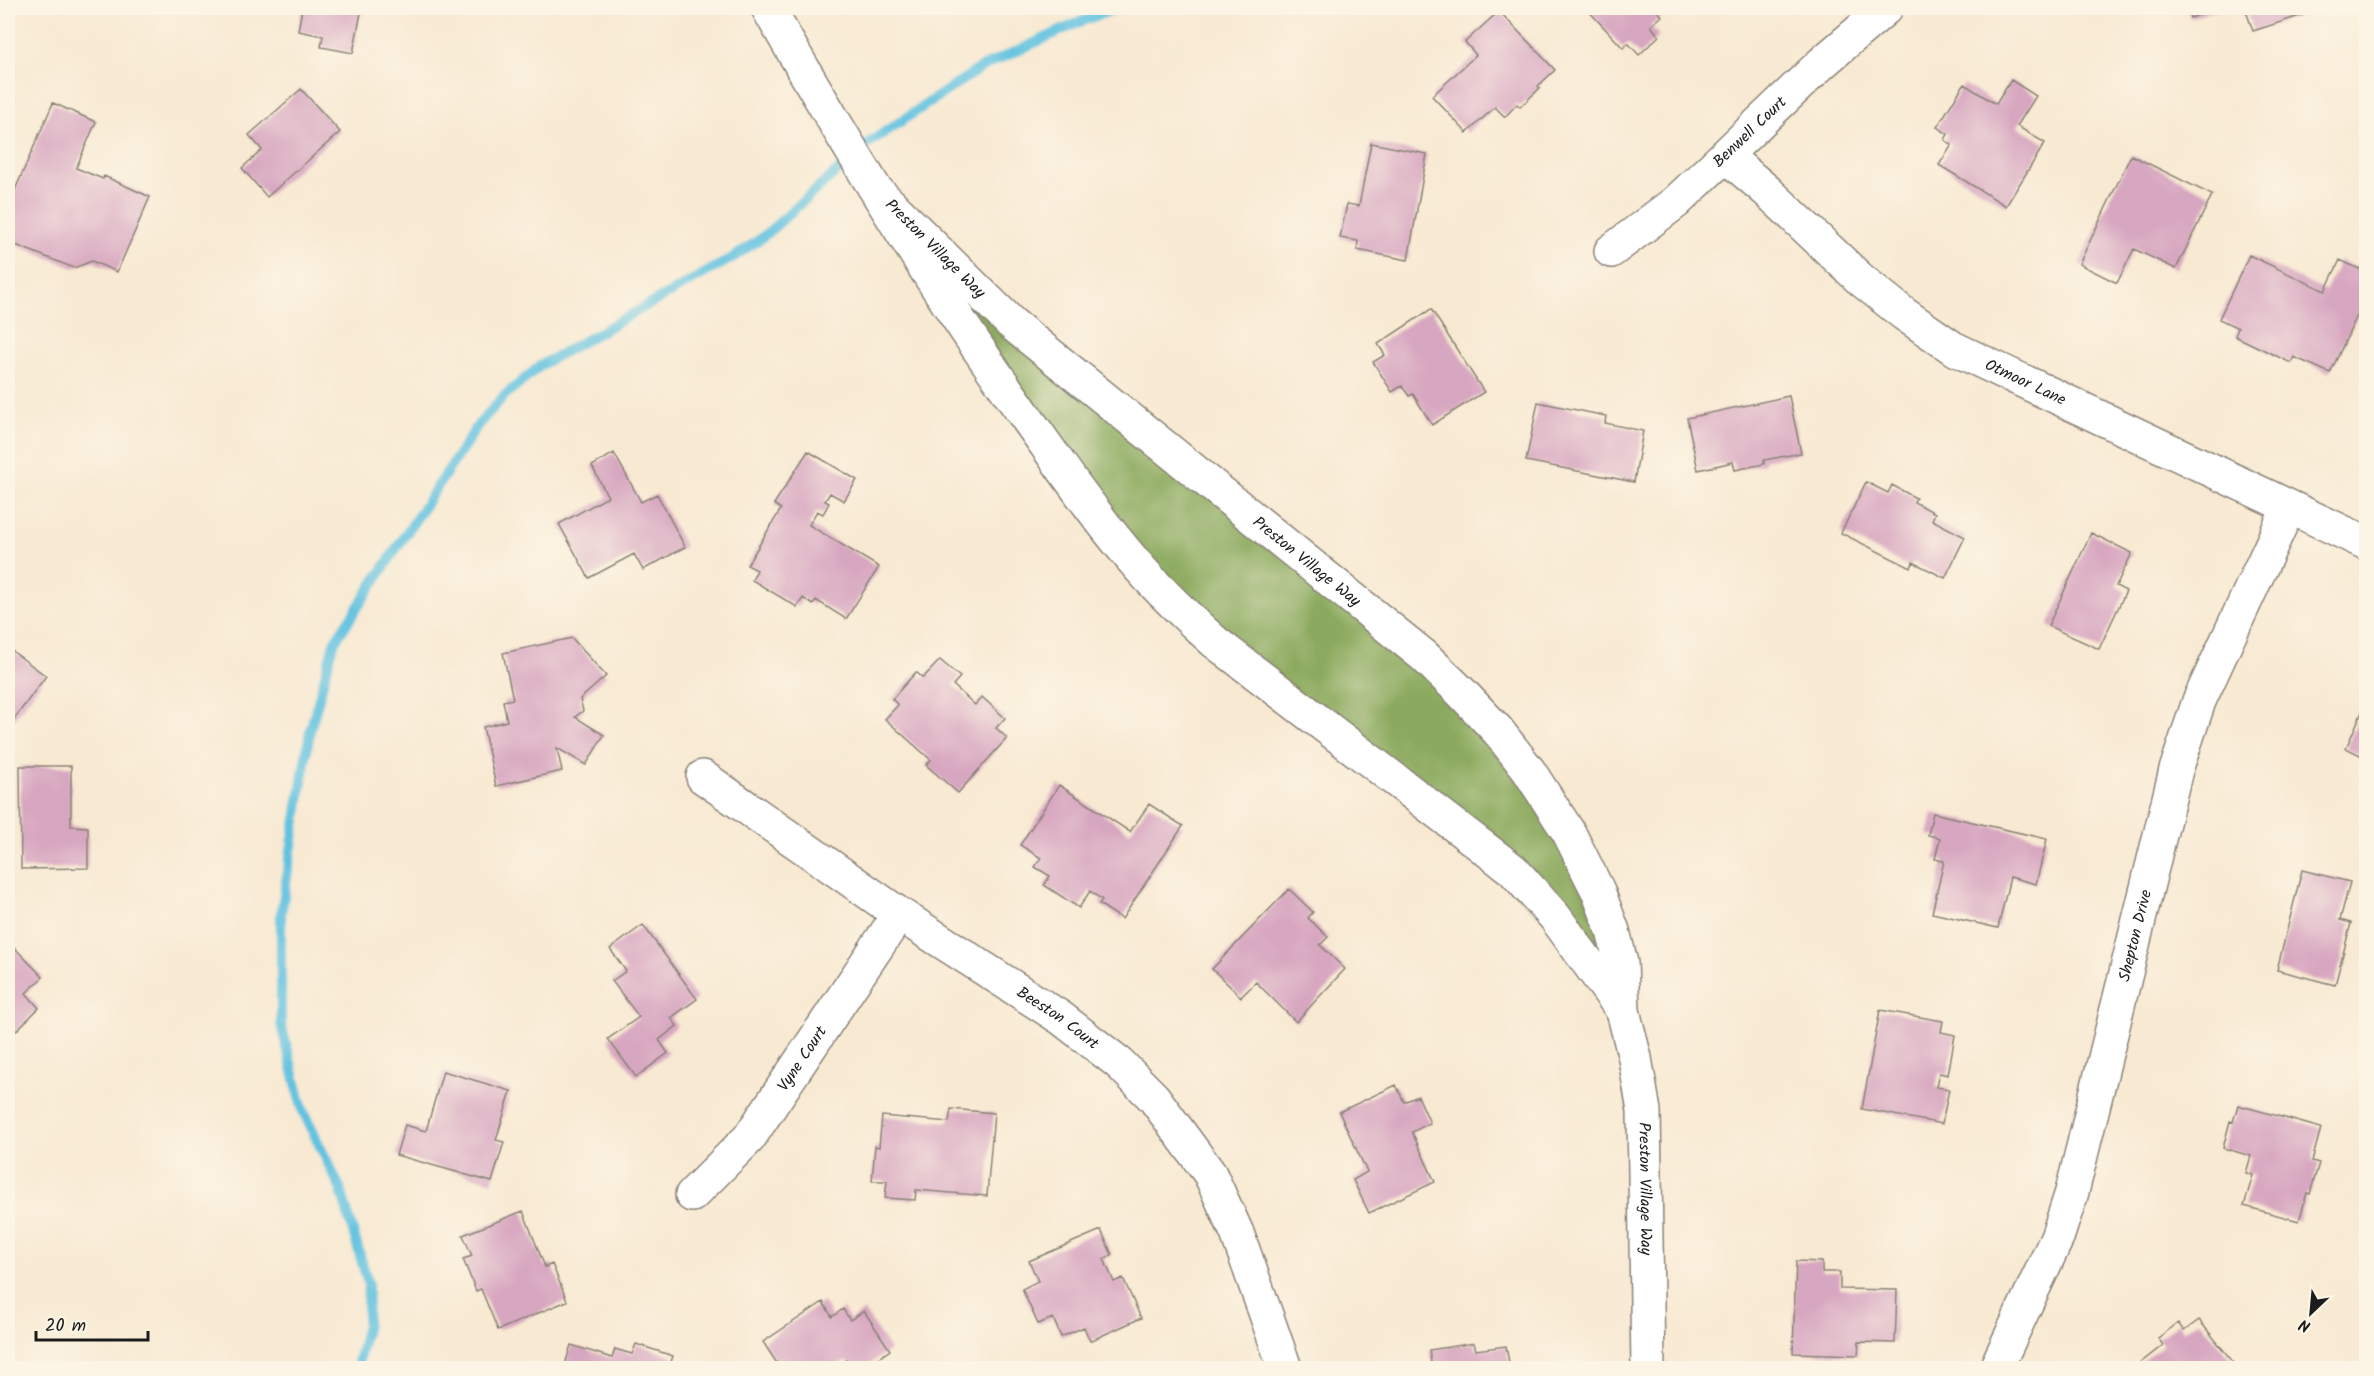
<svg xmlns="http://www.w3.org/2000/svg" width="2374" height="1376" viewBox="0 0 2374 1376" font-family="Kalam,sans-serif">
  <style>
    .forest { fill: #8caa5e; stroke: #54633d; stroke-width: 1.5 }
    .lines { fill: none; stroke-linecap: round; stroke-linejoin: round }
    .stream { stroke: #62c2e0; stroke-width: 10 }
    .building { fill: #d7a6c0 }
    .minor-casing { stroke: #8a8277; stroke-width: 36 }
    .minor { stroke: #fff; stroke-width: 33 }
    .labels { text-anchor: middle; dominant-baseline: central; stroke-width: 5; stroke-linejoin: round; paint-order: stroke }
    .street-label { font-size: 16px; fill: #1c1c1c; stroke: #fcf5e5 }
  </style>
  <rect width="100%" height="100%" fill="#fcf5e5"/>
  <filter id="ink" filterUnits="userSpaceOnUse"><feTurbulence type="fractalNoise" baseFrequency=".0167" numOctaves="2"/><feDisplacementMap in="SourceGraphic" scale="12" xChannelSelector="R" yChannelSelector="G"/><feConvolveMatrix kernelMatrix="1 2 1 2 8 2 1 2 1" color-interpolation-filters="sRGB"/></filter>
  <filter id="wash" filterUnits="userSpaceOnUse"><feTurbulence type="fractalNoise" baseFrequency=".008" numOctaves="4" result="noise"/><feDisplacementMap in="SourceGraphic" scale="24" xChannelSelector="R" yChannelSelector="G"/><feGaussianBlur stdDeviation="1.35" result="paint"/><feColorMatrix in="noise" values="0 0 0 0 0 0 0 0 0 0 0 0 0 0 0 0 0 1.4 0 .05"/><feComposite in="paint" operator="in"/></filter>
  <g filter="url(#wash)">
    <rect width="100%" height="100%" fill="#f8e9d2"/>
    <path class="forest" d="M 919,245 L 1437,682 L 1510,763 L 1571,854 L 1614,981 L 1171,588 L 1106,508 Z"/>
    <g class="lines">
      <path class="stream" d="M 357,1368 L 367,1324 L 368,1283 L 341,1190 L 303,1111 L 281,1024 L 281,914 L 310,731 L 334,643 L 478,425 L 504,396 L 541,365 L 734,257 L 763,237 L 870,142 L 982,67 L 1082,21 L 1117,8"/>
    </g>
    <g id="blocks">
      <path class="building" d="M 302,8 L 362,8 L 353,53 L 321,47 L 323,36 L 298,31 Z
        M 1586,8 L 1660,8 L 1657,10 L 1662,16 L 1651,26 L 1659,36 L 1639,55 L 1628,43 L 1623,48 Z
        M 2187,8 L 2222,8 L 2190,18 Z
        M 2245,8 L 2317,8 L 2318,10 L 2253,31 Z
        M 1499,11 L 1555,70 L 1538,86 L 1540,88 L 1520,107 L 1517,104 L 1505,117 L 1495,107 L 1467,133 L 1432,96 L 1476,55 L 1465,42 Z
        M 2011,80 L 2036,96 L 2017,126 L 2045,143 L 2006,206 L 1939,165 L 1952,145 L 1945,140 L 1948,134 L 1937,127 L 1964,84 L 1996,104 Z
        M 301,89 L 340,132 L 267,197 L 242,168 L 262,150 L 249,135 Z
        M 53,103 L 96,122 L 76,168 L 103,179 L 104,176 L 150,197 L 117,272 L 92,261 L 74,268 L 8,242 L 8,206 Z
        M 1371,143 L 1427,154 L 1408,260 L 1357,250 L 1358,241 L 1340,238 L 1347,204 L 1359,206 Z
        M 2131,155 L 2212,195 L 2176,269 L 2134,249 L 2117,283 L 2079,264 Z
        M 2249,255 L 2325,291 L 2340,260 L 2366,272 L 2366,297 L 2330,373 L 2294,357 L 2291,363 L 2235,336 L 2238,328 L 2219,319 Z
        M 1431,309 L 1484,392 L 1432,425 L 1413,394 L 1409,396 L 1402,386 L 1392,392 L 1373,362 L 1385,355 L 1378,344 Z
        M 1789,396 L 1801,453 L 1764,460 L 1764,464 L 1735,470 L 1733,462 L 1698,470 L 1687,418 Z
        M 1538,402 L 1606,416 L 1605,423 L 1643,431 L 1634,482 L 1526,461 Z
        M 808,451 L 857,480 L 844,501 L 830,493 L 825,501 L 829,503 L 823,514 L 817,511 L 809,525 L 879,567 L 846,619 L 816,600 L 813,605 L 803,598 L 797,607 L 752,580 L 757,570 L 747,565 L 781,509 L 774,504 Z
        M 614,453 L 641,502 L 657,494 L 685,547 L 643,570 L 634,554 L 589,578 L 559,524 L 608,497 L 592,466 Z
        M 1866,482 L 1888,493 L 1892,485 L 1916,498 L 1914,502 L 1935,513 L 1932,520 L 1965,537 L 1945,578 L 1913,562 L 1911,568 L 1841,533 Z
        M 2091,533 L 2132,553 L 2116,586 L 2126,591 L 2099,649 L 2048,626 Z
        M 572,638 L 606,676 L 580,699 L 583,711 L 575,717 L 604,735 L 586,765 L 557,748 L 562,771 L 496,786 L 483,727 L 507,721 L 503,701 L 513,699 L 503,653 Z
        M 8,648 L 46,676 L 9,726 L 8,724 Z
        M 940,660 L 960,677 L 953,685 L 975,705 L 982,697 L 1005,718 L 996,728 L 1007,738 L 958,793 L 926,765 L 931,760 L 885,719 L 898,705 L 892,699 L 916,672 L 923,678 Z
        M 2366,703 L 2366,758 L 2346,748 Z
        M 20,766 L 71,766 L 71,826 L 88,827 L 88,868 L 21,869 Z
        M 1059,785 L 1130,832 L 1149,804 L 1183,826 L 1122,919 L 1099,904 L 1102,900 L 1090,891 L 1079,908 L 1044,885 L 1050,876 L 1035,867 L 1041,858 L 1020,845 Z
        M 1933,813 L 2047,839 L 2036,884 L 2010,877 L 1998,928 L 1932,913 L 1944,861 L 1935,859 L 1940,838 L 1928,835 Z
        M 2302,870 L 2350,882 L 2340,920 L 2351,923 L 2335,985 L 2277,970 Z
        M 1289,889 L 1313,912 L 1308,918 L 1328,937 L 1320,945 L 1345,969 L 1296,1022 L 1256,982 L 1241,997 L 1212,969 Z
        M 643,925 L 697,999 L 671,1018 L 677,1026 L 659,1040 L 668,1053 L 636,1077 L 608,1039 L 639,1017 L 612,981 L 626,971 L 610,949 Z
        M 8,941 L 43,977 L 26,993 L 39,1008 L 8,1039 Z
        M 1880,1010 L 1943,1021 L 1941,1032 L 1955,1035 L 1948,1075 L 1939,1073 L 1936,1087 L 1949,1089 L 1942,1124 L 1862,1109 Z
        M 443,1071 L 511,1091 L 496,1140 L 504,1142 L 492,1182 L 396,1155 L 405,1125 L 426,1131 Z
        M 1396,1085 L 1404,1102 L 1418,1096 L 1430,1123 L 1412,1132 L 1435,1182 L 1369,1213 L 1353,1180 L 1367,1172 L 1339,1112 Z
        M 2238,1105 L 2321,1128 L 2312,1161 L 2319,1163 L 2310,1194 L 2307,1193 L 2299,1221 L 2244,1206 L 2253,1175 L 2246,1173 L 2251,1156 L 2223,1148 L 2230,1121 L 2233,1122 Z
        M 951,1109 L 994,1113 L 987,1196 L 916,1190 L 915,1200 L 885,1198 L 887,1181 L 872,1181 L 875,1146 L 879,1147 L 882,1116 L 949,1122 Z
        M 523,1211 L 545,1267 L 552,1264 L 567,1301 L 498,1330 L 481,1289 L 476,1291 L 463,1259 L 472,1256 L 463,1235 Z
        M 1101,1230 L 1112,1255 L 1104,1259 L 1114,1282 L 1123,1278 L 1141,1318 L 1090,1341 L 1084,1327 L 1061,1337 L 1053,1318 L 1038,1324 L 1022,1289 L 1038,1281 L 1029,1261 Z
        M 1796,1261 L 1822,1262 L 1822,1272 L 1840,1272 L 1840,1289 L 1897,1290 L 1895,1343 L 1859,1342 L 1858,1355 L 1793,1353 Z
        M 823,1302 L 832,1317 L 843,1309 L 850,1320 L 864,1311 L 890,1350 L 864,1368 L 852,1368 L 847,1360 L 833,1368 L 780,1368 L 763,1342 Z
        M 2199,1320 L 2238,1368 L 2134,1368 L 2163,1345 L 2158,1338 L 2178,1323 L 2184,1331 Z
        M 1474,1343 L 1476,1350 L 1506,1346 L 1510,1368 L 1432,1368 L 1429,1350 Z
        M 636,1344 L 673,1356 L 669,1368 L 564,1368 L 571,1345 L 612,1358 L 615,1349 L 632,1354 Z"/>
    </g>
  </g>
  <g filter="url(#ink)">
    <use href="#blocks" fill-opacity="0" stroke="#8a8277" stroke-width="1.5"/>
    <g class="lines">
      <defs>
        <g id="minor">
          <path d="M 768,8 C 846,145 929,281 1021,410 C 1057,460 1092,512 1132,559 C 1157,589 1186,616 1215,642 L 1513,870 L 1555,917 L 1623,1011"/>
          <path id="s1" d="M 1726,156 L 1767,191 L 1859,278 L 1904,314 L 1953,348 L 2366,543"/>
          <path id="s2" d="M 877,191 L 1011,323 L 1424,656 L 1462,693 L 1498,731 L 1529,771 L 1569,833 L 1598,891 L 1613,931 L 1621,963 L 1623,1011 L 1635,1058 L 1644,1111 L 1648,1368"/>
          <path id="s3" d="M 1611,251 L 1676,202 L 1822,63 L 1886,8"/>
          <path id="s4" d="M 703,777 L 899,914 L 1061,1018 L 1119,1063 L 1154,1098 L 1210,1174 L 1237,1233 L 1285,1368"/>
          <path id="s5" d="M 692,1195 L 749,1138 L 899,914"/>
          <path id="s6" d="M 1996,1368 L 2057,1238 L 2072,1192 L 2176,770 L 2199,701 L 2289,507"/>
        </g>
      </defs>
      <use href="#minor" class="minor-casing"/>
      <use href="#minor" class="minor"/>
    </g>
  </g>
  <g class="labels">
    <g class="street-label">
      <text stroke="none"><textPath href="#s3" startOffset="183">Benwell Court</textPath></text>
      <text stroke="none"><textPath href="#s2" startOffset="82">Preston Village Way</textPath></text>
      <text stroke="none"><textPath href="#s1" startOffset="378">Otmoor Lane</textPath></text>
      <text stroke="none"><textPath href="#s2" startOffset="568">Preston Village Way</textPath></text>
      <text stroke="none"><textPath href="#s6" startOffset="456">Shepton Drive</textPath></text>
      <text stroke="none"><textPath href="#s4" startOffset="429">Beeston Court</textPath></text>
      <text stroke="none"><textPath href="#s5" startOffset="176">Vyne Court</textPath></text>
      <text stroke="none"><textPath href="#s2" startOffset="1317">Preston Village Way</textPath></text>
    </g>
  </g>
  <rect width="2374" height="1376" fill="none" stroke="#fcf5e5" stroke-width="30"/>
  <g transform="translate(2311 1313) rotate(206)" stroke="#fcf5e5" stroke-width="4.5" paint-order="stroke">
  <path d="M0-4.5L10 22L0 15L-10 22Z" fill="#1c1c1c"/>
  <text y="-9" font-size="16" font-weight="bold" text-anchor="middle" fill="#1c1c1c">N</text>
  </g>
  <path d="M36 1331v9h112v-9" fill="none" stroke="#1c1c1c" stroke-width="3"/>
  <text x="45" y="1331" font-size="18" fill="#1c1c1c" stroke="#fcf5e5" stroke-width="4.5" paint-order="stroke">20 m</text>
</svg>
